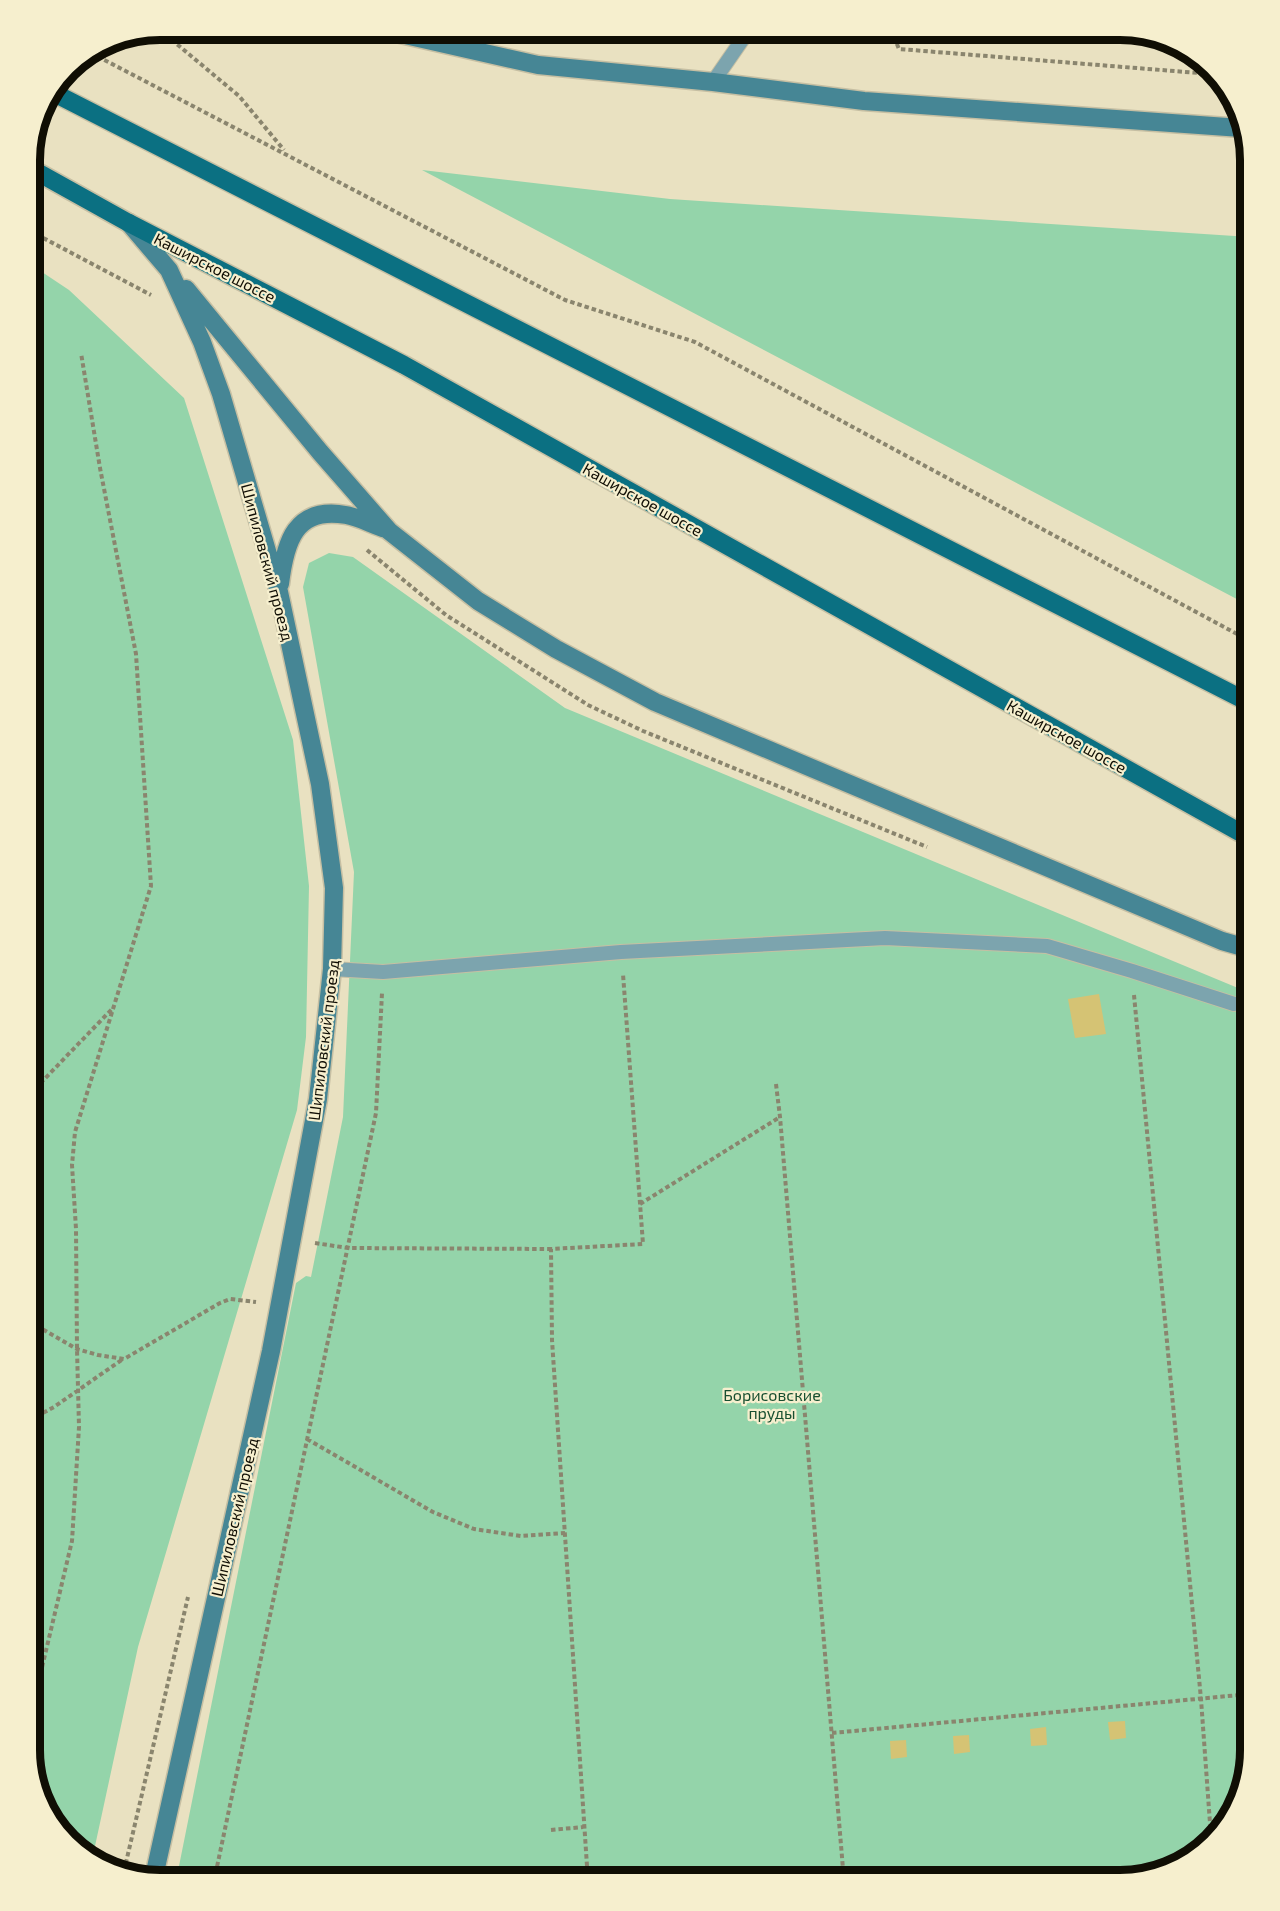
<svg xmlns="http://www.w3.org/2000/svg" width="1280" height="1911" viewBox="0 0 1280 1911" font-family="'Exo 2',sans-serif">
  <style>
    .green { fill: #94d4aa }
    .building { fill: #d5c374 }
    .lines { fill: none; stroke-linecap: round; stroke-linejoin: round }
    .service-casing { stroke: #c6bfa3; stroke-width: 16 }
    .secondary-casing { stroke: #c6bfa3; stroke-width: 21 }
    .primary-casing { stroke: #c6bfa3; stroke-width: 21 }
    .path { stroke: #8a856e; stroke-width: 4; stroke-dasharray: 4.5 3; stroke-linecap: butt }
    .service { stroke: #7ca4ae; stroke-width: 14 }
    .secondary { stroke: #468695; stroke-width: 18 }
    .primary { stroke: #0b7082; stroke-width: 18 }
    .labels { text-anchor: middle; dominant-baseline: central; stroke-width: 4.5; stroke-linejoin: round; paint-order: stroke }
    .street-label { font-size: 16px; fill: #100e04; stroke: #f6efce }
    .park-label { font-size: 16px; fill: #174f30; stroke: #f6efce }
    .rim { fill: none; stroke: #100e04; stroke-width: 8 }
  </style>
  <rect width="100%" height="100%" fill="#e9e1c1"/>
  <path class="green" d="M 422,170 L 670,199 L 1250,237 L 1250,606 Z
    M 30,264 L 69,290 L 184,398 L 293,740 L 309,886 L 306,1037 L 297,1110 L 138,1647 L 92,1860 L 88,1859 L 47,1815 L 30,1751 Z
    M 329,553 L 353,557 L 565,708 L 1250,993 L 1250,1751 L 1232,1816 L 1184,1864 L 1120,1881 L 176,1881 L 296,1283 L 306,1276 L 311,1277 L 343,1117 L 354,872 L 303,587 L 309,563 Z"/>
  <path class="building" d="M 1125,30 L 1171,44 L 1171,45 L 1137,41 Z
    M 1099,994 L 1106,1034 L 1075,1038 L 1068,999 Z
    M 1250,1707 L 1250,1725 L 1239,1726 L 1237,1708 Z
    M 1125,1721 L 1126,1738 L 1110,1740 L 1108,1722 Z
    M 1046,1727 L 1047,1745 L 1031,1746 L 1030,1729 Z
    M 969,1735 L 970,1752 L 954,1754 L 953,1736 Z
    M 906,1740 L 907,1757 L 891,1759 L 890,1741 Z"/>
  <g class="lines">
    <defs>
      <path id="service" d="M 713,82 L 749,30
        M 332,969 L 383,972 L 621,952 L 885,938 L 1047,946 L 1132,971 L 1234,1004"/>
      <path id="secondary" d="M 383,30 L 538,65 L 713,82 L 864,101 L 1241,128
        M 129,223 L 169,270 L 202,342 L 221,394 L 279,592 L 320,784 L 334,888 L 332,969 L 318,1099 L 271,1351 L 153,1881
        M 186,289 L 320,452 L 389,531 L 478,601 L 556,649 L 655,702 L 1222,941 L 1250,949
        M 280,584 C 285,542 295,506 346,515 C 359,517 373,525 386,529"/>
      <path id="primary" d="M 52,92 L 1250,703
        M 30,168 L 127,222 L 404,365 L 1250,838"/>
    </defs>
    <use href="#service" class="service-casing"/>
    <use href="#secondary" class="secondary-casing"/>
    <use href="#primary" class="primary-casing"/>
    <path class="path" d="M 160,30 L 239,96 L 284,150
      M 891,30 L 899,49 L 1211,74
      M 91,53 L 565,300 L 695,342 L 1250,641
      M 30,231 L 151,295
      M 367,550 L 446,615 L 588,705 L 643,731 L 927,847
      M 1134,995 L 1201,1699 L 1211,1837
      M 776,1084 L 780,1117 L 844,1881
      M 30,1094 L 113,1008
      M 640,1204 L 780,1117
      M 315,1243 L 348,1248 L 551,1249
      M 30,1322 L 77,1349 L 98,1355 L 124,1359 L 220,1303 L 230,1299 L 256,1302
      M 30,1420 L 54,1407 L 123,1359
      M 307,1439 L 433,1512 L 474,1529 L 521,1536 L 565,1533
      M 30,1718 L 72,1541 L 79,1427 L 77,1349 L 76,1229 L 72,1165 L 75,1132 L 151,886 L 136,654 L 100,468 L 81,353
      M 832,1733 L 1250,1694
      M 551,1830 L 583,1827
      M 124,1871 L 188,1597
      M 214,1881 L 376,1113 L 382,993
      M 588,1881 L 552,1340 L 551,1249 L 643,1244 L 623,974"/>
    <use href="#service" class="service"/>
    <use href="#secondary" class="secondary"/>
    <use href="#primary" class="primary"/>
  </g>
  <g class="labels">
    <g class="street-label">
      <text transform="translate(215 267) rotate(27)">Каширское шоссе</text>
      <text transform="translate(643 499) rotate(29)">Каширское шоссе</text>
      <text transform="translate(268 562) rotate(75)">Шипиловский проезд</text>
      <text transform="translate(1067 736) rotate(29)">Каширское шоссе</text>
      <text transform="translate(323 1040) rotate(-83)">Шипиловский проезд</text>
      <text transform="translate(234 1517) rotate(-77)">Шипиловский проезд</text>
    </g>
    <g class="park-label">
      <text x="772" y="1394">Борисовские<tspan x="772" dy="18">пруды</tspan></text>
    </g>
  </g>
  <path d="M0 0H1280V1911H0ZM160 40H1120A120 120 0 0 1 1240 160V1750A120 120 0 0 1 1120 1870H160A120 120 0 0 1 40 1750V160A120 120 0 0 1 160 40Z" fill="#f6efce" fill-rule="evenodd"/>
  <path class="rim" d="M160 40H1120A120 120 0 0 1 1240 160V1750A120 120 0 0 1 1120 1870H160A120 120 0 0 1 40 1750V160A120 120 0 0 1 160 40Z"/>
</svg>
